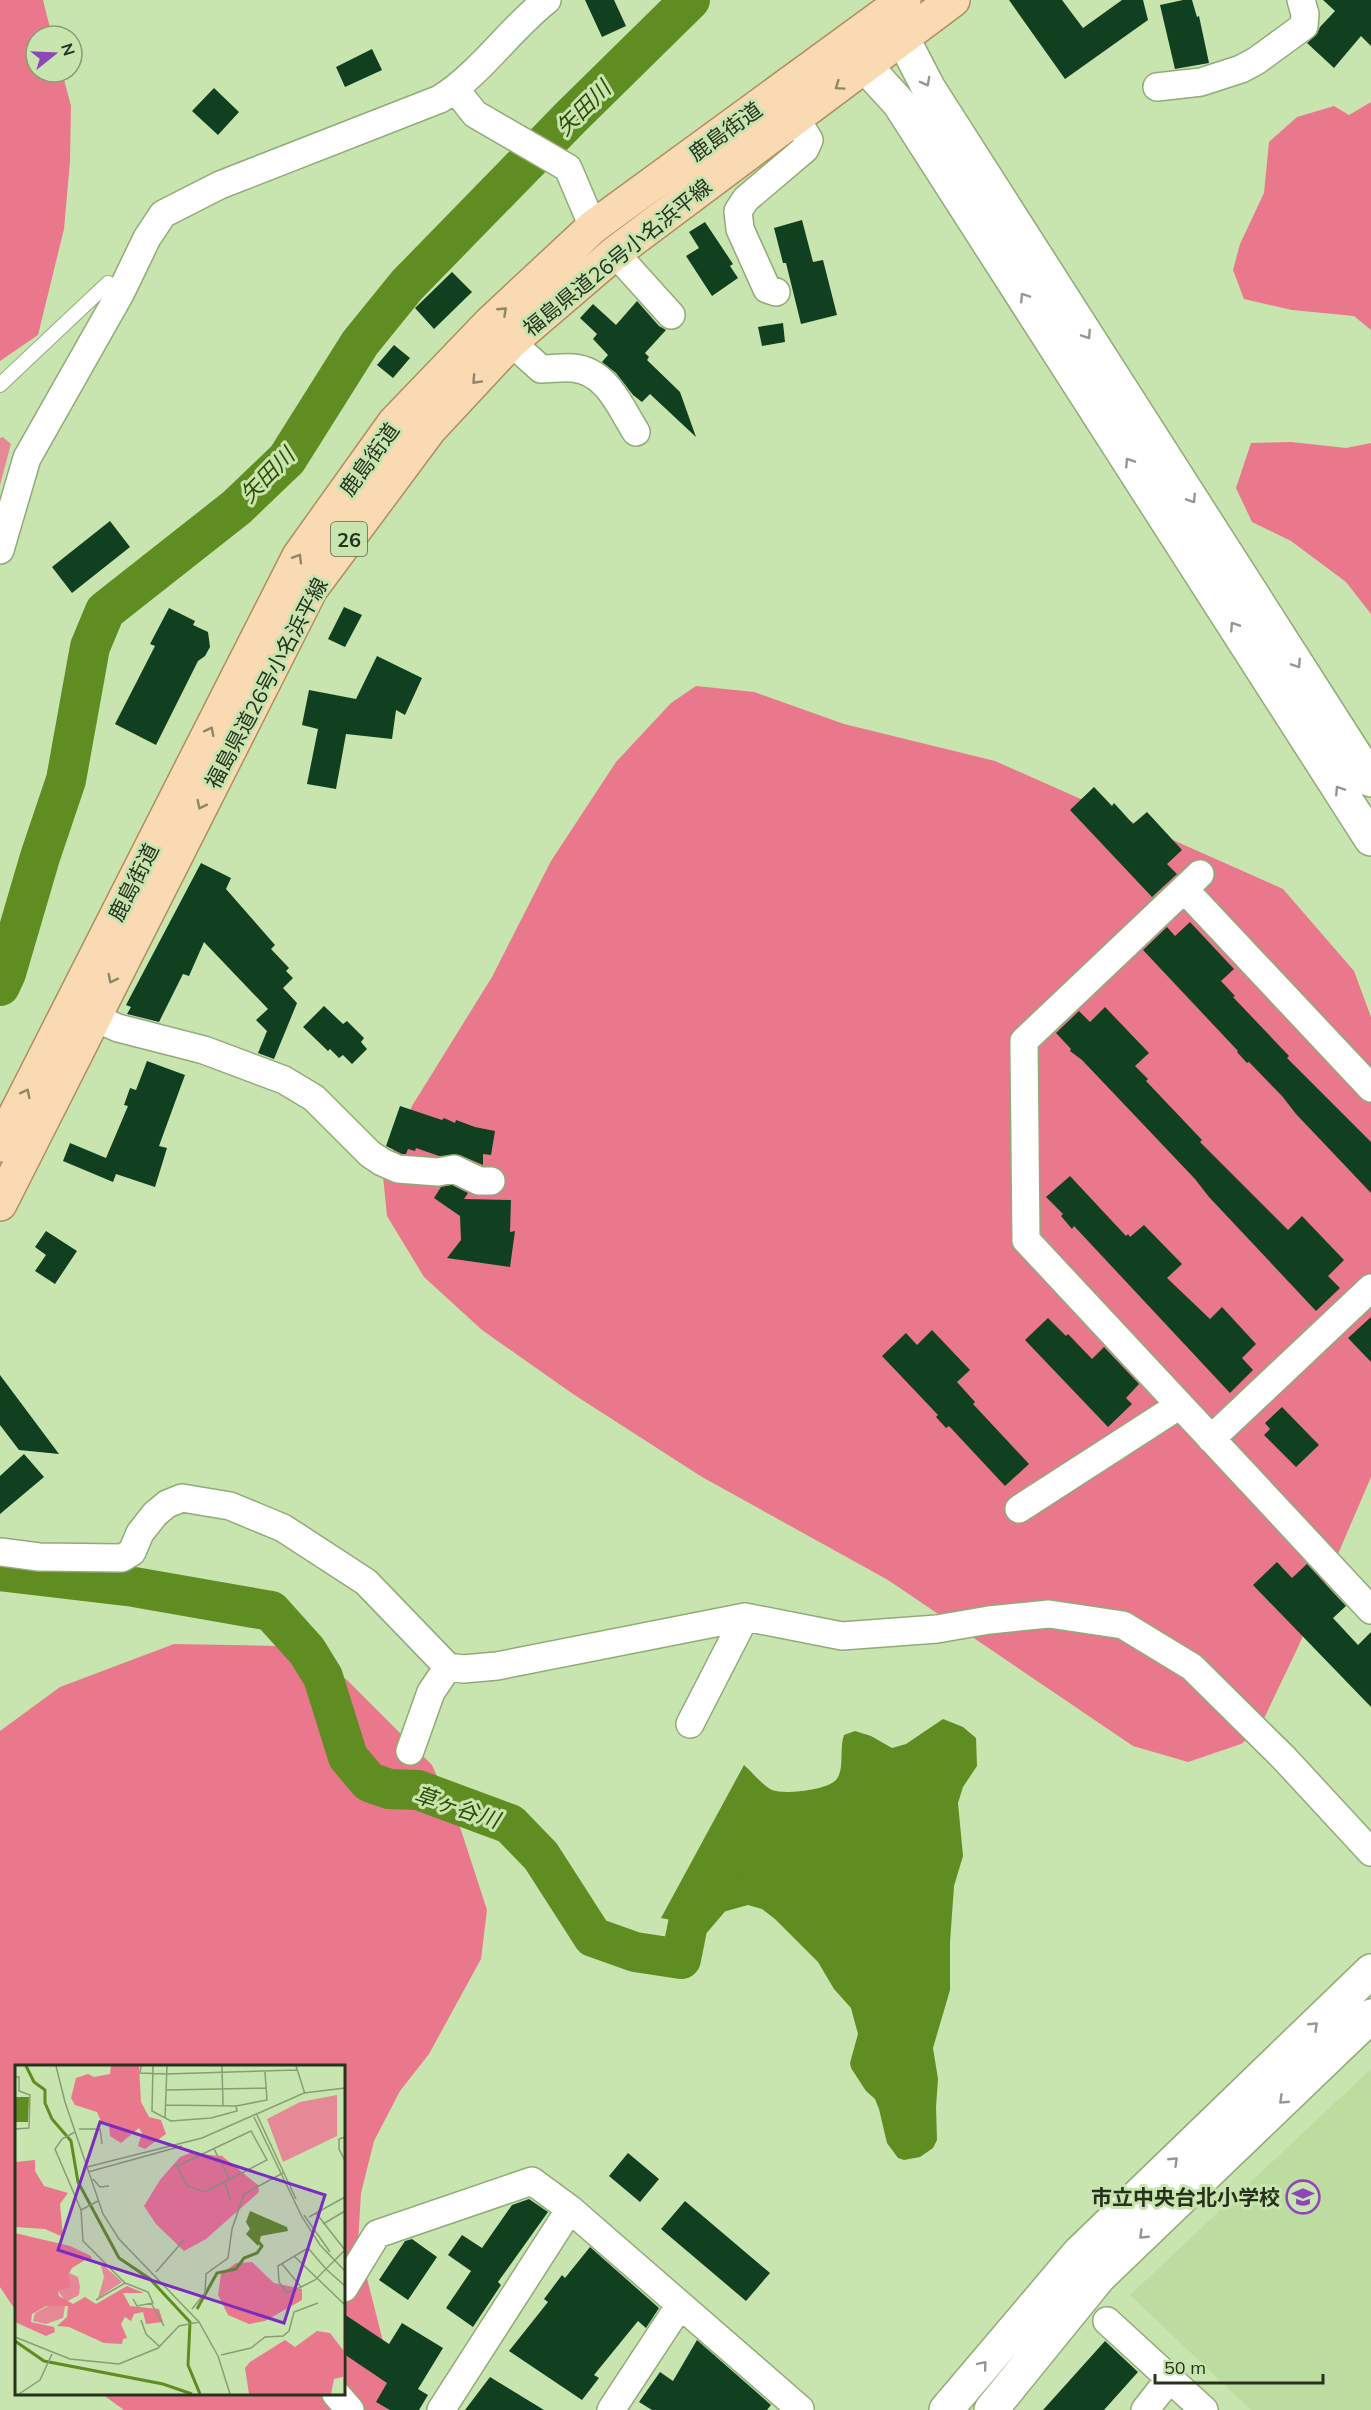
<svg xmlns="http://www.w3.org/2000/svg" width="1371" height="2410" viewBox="0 0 1371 2410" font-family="Mulish,'Noto Sans JP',sans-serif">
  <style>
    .built { fill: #bddca0 }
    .green { fill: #e68997 }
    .forest { fill: #ea788c }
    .water { fill: #5f8d22 }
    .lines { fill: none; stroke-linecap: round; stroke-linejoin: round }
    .river { stroke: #5f8d22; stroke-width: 40 }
    .building { fill: #104020 }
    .service-casing { stroke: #91ab78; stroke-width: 16 }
    .minor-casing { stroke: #91ab78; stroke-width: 30 }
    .tertiary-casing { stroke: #91ab78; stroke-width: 36 }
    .primary-casing { stroke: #ae8f5e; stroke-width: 36 }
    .service { stroke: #fff; stroke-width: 14 }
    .minor { stroke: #fff; stroke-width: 27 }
    .tertiary { stroke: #fff; stroke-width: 33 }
    .primary { stroke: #fadab3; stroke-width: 33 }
    .oneway { stroke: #93988e }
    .oneway2 { stroke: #908668 }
    .labels { text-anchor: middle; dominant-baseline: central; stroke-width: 6; stroke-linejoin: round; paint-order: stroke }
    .shield { fill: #c8e4af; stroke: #576749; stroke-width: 1.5 }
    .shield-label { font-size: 20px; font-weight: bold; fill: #27321d }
    .street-label { font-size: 21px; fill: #27321d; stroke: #c8e4af }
    .poi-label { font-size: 21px; font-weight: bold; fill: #27321d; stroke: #c8e4af; text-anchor: end }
    .water-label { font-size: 22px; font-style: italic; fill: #2e4c00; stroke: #c8e4af }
    .inset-river { fill: none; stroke: #5f8d22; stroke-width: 3 }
    .inset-road { fill: none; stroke: #889d75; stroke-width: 1.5 }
    .view { fill: #7b2cbf; fill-opacity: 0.15; stroke: #7b2cbf; stroke-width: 3 }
    .inset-edge { fill: none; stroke: #27321d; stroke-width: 3 }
  </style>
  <rect width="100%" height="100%" fill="#c8e4af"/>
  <path class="built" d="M 1371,2069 L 1371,2410 L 1251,2410 L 1130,2295 Z"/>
  <path class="green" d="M 3,437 L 11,444 L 0,485 L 0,438 Z"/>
  <path class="forest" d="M 0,0 L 43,0 L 52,36 L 36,36 L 36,72 L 62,72 L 71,106 L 70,161 L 64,229 L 38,335 L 0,361 Z
    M 1371,102 L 1371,330 L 1354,316 L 1292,310 L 1244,299 L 1233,270 L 1240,244 L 1264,193 L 1269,142 L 1297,117 L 1334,106 L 1349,115 Z
    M 1291,442 L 1346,448 L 1371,443 L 1371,614 L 1346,582 L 1291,541 L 1252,522 L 1236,488 L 1251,443 Z
    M 696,686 L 754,692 L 844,724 L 995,761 L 1283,889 L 1354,971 L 1371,1017 L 1371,1477 L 1299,1645 L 1258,1731 L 1241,1744 L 1188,1762 L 1133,1746 L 888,1580 L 702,1477 L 573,1394 L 482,1330 L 424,1277 L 387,1216 L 383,1176 L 412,1106 L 492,977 L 551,861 L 616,762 L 671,703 Z
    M 174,1644 L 277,1646 L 346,1679 L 432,1765 L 461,1830 L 487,1910 L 481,1959 L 429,2054 L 400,2091 L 374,2141 L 361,2193 L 358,2243 L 388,2361 L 393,2410 L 124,2410 L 102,2394 L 344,2394 L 344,2066 L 16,2066 L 16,2311 L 0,2287 L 0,1731 L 60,1687 Z"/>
  <path class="water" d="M 943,1719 L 963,1727 L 976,1738 L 977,1766 L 963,1787 L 958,1803 L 963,1856 L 954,1886 L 950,1942 L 950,1990 L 933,2048 L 938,2079 L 936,2107 L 937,2140 L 933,2148 L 920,2157 L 904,2160 L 898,2158 L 887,2143 L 879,2109 L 875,2099 L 866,2091 L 851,2068 L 850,2063 L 858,2034 L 851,2008 L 834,1989 L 818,1962 L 775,1919 L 762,1909 L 748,1905 L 712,1915 L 707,1918 L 707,1927 L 661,1918 L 744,1765 C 753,1773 761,1784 772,1790 C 784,1795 827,1790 836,1780 C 845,1770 839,1749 844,1735 L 855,1731 L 871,1736 L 892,1748 L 906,1744 Z"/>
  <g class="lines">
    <path class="river" d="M 0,986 L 6,973 L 40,857 L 66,780 L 90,647 L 105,611 L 237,507 L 287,459 L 360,343 L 407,285 L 571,117 L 690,0
      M 0,1571 L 134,1587 L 271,1611 L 307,1651 L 323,1677 L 348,1757 L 369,1782 L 389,1789 L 418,1790 L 510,1824 L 541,1856 L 593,1937 L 635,1952 L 681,1959 L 688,1924 L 724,1882"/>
  </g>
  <path class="building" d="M 585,0 L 614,0 L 626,26 L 602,37 Z
    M 1009,0 L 1062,0 L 1083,28 L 1122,0 L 1143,0 L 1148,20 L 1065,79 Z
    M 1183,0 L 1192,0 L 1197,17 L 1199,16 L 1209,63 L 1175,69 L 1160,5 Z
    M 1323,0 L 1371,0 L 1371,46 L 1361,36 L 1334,68 L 1307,43 L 1317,34 L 1320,27 L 1335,11 Z
    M 372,49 L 382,70 L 345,87 L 336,67 Z
    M 214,88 L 239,112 L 218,135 L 192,111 Z
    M 802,220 L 813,262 L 823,260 L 837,315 L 801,324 L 786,263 L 783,263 L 774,228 Z
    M 705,222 L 733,264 L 730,266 L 738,278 L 712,296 L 686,256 L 699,248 L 689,232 Z
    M 452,272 L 472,292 L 434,329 L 415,308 Z
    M 637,301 L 659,326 L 666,330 L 645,353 L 649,357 L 647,360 L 680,392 L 696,437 L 650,394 L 642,402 L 633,395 L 616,373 L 602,362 L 608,355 L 593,339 L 597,334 L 580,318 L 593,304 L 616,325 Z
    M 783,323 L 785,342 L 762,346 L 758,327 Z
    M 394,345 L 410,358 L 393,378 L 377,365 Z
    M 110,521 L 130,547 L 72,593 L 52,567 Z
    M 344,607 L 362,615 L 345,647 L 328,639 Z
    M 169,608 L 195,621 L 193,625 L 208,632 L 210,647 L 205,656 L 198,661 L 156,745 L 115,724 L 155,646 L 150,644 Z
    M 377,656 L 422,678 L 405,715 L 396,710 L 392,739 L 346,734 L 336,789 L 307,784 L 318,729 L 302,725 L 309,690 L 356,699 Z
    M 1094,787 L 1112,806 L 1114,803 L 1133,824 L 1147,812 L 1182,850 L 1167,864 L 1177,874 L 1152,897 L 1070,810 Z
    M 201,863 L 231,878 L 226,889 L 275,945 L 271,949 L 289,968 L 286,971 L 293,978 L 283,988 L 297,1003 L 274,1059 L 258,1053 L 267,1031 L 256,1020 L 268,1009 L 204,942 L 189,976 L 183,974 L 159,1022 L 127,1014 L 131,1007 L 126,1005 Z
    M 1190,922 L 1234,969 L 1221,981 L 1235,996 L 1233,997 L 1289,1056 L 1287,1058 L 1371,1142 L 1371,1193 L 1296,1114 L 1282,1096 L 1249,1062 L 1247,1063 L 1237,1052 L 1238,1051 L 1143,950 L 1167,927 L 1175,936 Z
    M 324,1006 L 343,1024 L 347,1021 L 364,1038 L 361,1042 L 367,1049 L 352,1064 L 343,1055 L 339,1058 L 330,1049 L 328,1051 L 303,1027 Z
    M 1105,1007 L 1149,1053 L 1135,1066 L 1148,1079 L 1146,1081 L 1202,1140 L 1200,1142 L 1288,1230 L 1302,1216 L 1344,1260 L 1328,1276 L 1340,1288 L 1316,1311 L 1209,1197 L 1195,1179 L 1082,1060 L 1070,1051 L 1071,1049 L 1056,1033 L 1079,1011 L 1090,1022 Z
    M 147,1061 L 185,1075 L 159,1146 L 167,1148 L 155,1187 L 116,1174 L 113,1182 L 63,1161 L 70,1143 L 106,1158 L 128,1106 L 124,1105 L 130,1088 L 136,1090 Z
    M 400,1106 L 442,1120 L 444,1118 L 455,1123 L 456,1120 L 475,1127 L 495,1131 L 491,1155 L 483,1154 L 483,1165 L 460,1155 L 439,1156 L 416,1148 L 415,1151 L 408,1149 L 406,1154 L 402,1154 L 386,1146 Z
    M 1070,1176 L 1126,1236 L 1128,1234 L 1130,1237 L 1144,1225 L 1182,1264 L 1167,1278 L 1210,1319 L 1222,1307 L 1256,1344 L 1242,1358 L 1253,1370 L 1230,1393 L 1074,1226 L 1072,1229 L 1061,1216 L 1063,1214 L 1046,1197 Z
    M 452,1185 L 468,1193 L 464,1199 L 511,1200 L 510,1232 L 515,1231 L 510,1267 L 447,1258 L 461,1240 L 460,1216 L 434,1198 L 441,1187 Z
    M 46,1231 L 77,1251 L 55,1284 L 35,1271 L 46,1255 L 35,1247 Z
    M 1371,1317 L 1371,1362 L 1348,1338 Z
    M 1048,1318 L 1066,1336 L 1068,1334 L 1092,1359 L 1104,1347 L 1139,1384 L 1126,1398 L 1132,1404 L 1108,1427 L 1025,1340 Z
    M 932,1330 L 970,1370 L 957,1382 L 975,1402 L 973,1404 L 1029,1464 L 1005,1486 L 949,1426 L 946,1428 L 936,1417 L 938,1415 L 882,1356 L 906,1333 L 917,1345 Z
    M 0,1375 L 59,1454 L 19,1450 L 0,1425 Z
    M 1282,1407 L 1319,1445 L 1296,1467 L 1264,1435 L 1270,1429 L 1265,1423 Z
    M 24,1454 L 44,1477 L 0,1514 L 0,1476 Z
    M 1277,1562 L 1292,1578 L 1307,1564 L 1346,1606 L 1333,1618 L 1358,1645 L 1371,1632 L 1371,1707 L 1253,1585 Z
    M 628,2153 L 659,2179 L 640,2202 L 609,2176 Z
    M 529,2199 L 548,2212 L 498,2282 L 501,2285 L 473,2327 L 446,2308 L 471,2271 L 448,2255 L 462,2235 L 482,2248 L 512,2205 Z
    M 685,2201 L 770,2273 L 746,2301 L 661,2229 Z
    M 412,2239 L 437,2257 L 408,2300 L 379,2280 L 405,2241 Z
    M 590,2247 L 659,2308 L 646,2328 L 638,2321 L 594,2375 L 599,2378 L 582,2400 L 509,2351 L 548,2302 L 544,2299 L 562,2275 L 565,2278 Z
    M 344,2314 L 389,2344 L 402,2323 L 443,2348 L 418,2389 L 428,2395 L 419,2410 L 390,2410 L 376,2402 L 387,2383 L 344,2354 Z
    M 697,2340 L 771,2405 L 767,2410 L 652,2410 L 639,2402 L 660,2372 L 673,2381 Z
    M 1105,2341 L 1138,2372 L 1104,2410 L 1043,2410 Z
    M 490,2377 L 544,2410 L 465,2410 Z"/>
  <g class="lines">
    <defs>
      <path id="service" d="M 0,385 L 108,283 L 121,292"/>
      <path id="minor" d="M 1157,87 L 1201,82 L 1241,69 L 1256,61 L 1304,26 L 1305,14 L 1301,0
        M 455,89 L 475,114 L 568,168 L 593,227
        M 615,253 L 671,315
        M 776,292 L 767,289 L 740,229 L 738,211 L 746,199 L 805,149 L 809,140 L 795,117
        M 511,342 L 541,369 C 551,369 563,367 573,368 C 607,371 620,407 636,432
        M 0,550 L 27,458 L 121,292 L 147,238 L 163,214 L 220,185 L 440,99 C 481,73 509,30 547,0
        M 1200,874 L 1024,1041 L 1026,1240 L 1371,1610
        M 1185,890 L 1371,1088
        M 93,1017 L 118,1028 L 204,1050 L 284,1080 L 314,1098 L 370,1154 L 382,1162 L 398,1169 L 438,1172 L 454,1169 L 479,1181 L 491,1181
        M 1211,1439 L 1371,1288
        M 1019,1509 L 1180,1405
        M 0,1552 L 39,1557 L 122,1558 L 132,1552 L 140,1533 L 155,1514 L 167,1504 L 182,1498 L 230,1506 L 283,1528 L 366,1582 L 448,1667 L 463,1669 L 497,1666 L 745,1617 L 842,1636 L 937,1629 L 989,1620 L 1049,1614 L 1123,1625 L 1192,1667 L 1283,1757 L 1371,1852
        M 690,1724 L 745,1617
        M 410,1751 L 431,1692 L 448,1667
        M 344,2288 L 377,2234 L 532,2181 L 570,2209 L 800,2409 L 799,2410
        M 1107,2321 L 1204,2410
        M 336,2394 L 350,2410
        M 441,2410 L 570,2209
        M 611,2410 L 680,2305
        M 1145,2410 L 1170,2378"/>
      <path id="tertiary" d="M 887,14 L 902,37 L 929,89 L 1371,780
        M 848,44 L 866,67 L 899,103 L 1371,839
        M 946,2410 L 1079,2253 L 1371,1971
        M 991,2410 L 1099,2277 L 1371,2016"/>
      <path id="primary" d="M 0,1145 L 299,556 L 394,423 L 491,322 L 593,227 L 904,0
        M 0,1204 L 311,589 L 430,429 L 511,342 L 615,253 L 953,0"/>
    </defs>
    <use href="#service" class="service-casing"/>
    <use href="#minor" class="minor-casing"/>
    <use href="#tertiary" class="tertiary-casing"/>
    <use href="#primary" class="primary-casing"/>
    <use href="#service" class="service"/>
    <use href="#minor" class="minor"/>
    <use href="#tertiary" class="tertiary"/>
    <use href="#primary" class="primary"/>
  </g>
  <defs><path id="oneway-chevron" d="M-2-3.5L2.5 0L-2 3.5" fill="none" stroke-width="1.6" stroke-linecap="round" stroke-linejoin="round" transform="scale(1.5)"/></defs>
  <g class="oneway">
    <use href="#oneway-chevron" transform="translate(926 82) rotate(62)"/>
    <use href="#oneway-chevron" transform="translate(1024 297) rotate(-123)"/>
    <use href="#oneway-chevron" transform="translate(1087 335) rotate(57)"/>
    <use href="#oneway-chevron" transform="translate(1129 462) rotate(-123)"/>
    <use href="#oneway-chevron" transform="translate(1192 499) rotate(57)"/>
    <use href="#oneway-chevron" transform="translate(1234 626) rotate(-123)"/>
    <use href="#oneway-chevron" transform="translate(1297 664) rotate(57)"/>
    <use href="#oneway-chevron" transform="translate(1339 790) rotate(-123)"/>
    <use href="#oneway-chevron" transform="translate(1314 2026) rotate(-44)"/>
    <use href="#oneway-chevron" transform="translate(1283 2100) rotate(136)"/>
    <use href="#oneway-chevron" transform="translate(1174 2161) rotate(-44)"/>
    <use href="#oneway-chevron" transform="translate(1143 2235) rotate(136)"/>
    <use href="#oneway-chevron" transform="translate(983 2365) rotate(-50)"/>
  </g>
  <g class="oneway2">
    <use href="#oneway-chevron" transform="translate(839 86) rotate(145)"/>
    <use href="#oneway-chevron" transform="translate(503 311) rotate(-43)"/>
    <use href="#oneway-chevron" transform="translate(476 380) rotate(133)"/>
    <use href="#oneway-chevron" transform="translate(298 558) rotate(-59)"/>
    <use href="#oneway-chevron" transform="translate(210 731) rotate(-63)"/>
    <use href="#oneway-chevron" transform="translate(201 805) rotate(117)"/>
    <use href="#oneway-chevron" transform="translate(112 979) rotate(117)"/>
    <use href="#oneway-chevron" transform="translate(26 1093) rotate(-63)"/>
  </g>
  <defs>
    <symbol id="school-ring" viewBox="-11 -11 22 22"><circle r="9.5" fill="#c8e4af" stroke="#8e46b9" stroke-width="1.5"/><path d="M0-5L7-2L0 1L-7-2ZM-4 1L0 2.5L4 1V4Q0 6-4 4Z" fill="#8e46b9"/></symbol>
  </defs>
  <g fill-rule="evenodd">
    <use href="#school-ring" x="1284" y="2178" width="38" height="38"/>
  </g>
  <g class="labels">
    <rect class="shield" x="331" y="522" width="36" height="34" rx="4.5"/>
    <g class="shield-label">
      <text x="349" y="539">26</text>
    </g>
    <g class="street-label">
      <text transform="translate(725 131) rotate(-36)">鹿島街道</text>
      <text transform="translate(617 257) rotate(-39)">福島県道26号小名浜平線</text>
      <text transform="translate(369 459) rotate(-54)">鹿島街道</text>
      <text transform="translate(266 683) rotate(-62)">福島県道26号小名浜平線</text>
      <text transform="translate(133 882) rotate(-63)">鹿島街道</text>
    </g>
    <g class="poi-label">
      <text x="1280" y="2197">市立中央台北小学校</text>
    </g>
    <g class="water-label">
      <text transform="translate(583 108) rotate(-45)">矢田川</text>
      <text transform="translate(267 475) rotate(-46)">矢田川</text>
      <text transform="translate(457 1807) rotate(18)">草ヶ谷川</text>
    </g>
  </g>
  <g transform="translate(15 2065)">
    <rect width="330" height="330" fill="#c8e4af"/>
    <path d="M 322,30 L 322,71 L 268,97 L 252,54 L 285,37 ZM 85,197 L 107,217 L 83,233 L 89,212 ZM 54,208 L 63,212 L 65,222 L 64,230 L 51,237 L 43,226 ZM 33,241 L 50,241 L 48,253 L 31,259 L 18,256 L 20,248 Z" fill="#e68997"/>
    <path d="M 96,1 L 124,1 L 126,37 L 134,52 L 146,55 L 151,69 L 130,84 L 123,81 L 127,68 L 124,63 L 106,78 L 95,71 L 94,58 L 86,56 L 82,47 L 60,40 L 56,33 L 61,13 L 73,9 L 79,12 L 95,9 ZM 175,88 L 207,91 L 243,120 L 244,127 L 191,174 L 169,186 L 141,159 L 129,141 L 145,115 L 165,92 ZM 20,95 L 20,106 L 29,121 L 53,128 L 45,139 L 48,172 L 30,164 L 0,162 L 0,97 ZM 0,168 L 55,181 L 76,191 L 77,196 L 70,195 L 57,203 L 53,210 L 56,222 L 43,226 L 44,231 L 58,239 L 70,232 L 81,239 L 112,221 L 129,228 L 108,228 L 115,241 L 144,244 L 148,257 L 131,259 L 128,247 L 119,249 L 116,256 L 110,252 L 106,259 L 112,273 L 108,274 L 107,279 L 89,278 L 54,262 L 42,261 L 52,252 L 53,241 L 31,241 L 17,249 L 16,257 L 39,262 L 40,267 L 31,271 L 0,257 ZM 237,197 L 259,218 L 287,224 L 287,235 L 250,256 L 234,259 L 213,250 L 203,230 L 206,209 L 221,198 ZM 302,266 L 315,268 L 328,285 L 328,312 L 319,314 L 316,329 L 234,329 L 230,303 L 235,297 L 270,275 L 280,282 Z" fill="#ea788c"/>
    <path d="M 0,32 L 14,32 L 13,57 L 0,57 ZM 235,146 L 272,162 L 273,166 L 246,171 L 243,181 L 231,169 L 235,164 L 231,157 Z" fill="#5f8d22"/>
    <path class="inset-river" d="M 11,1 L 19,17 L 30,25 L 30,38 L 37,54 L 56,76 L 63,117 L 104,193 L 135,214 L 175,257 L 173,300 L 185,329M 182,244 L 202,208 L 221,204 L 229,193 L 242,188 L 247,181 L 242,175M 0,276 L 29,296 L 148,319 L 177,329"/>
    <path class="inset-road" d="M 41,1 L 50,37 L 88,149 L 104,174 L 184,257 L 203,291 L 215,329M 126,1 L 125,8 L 151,9 L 282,5M 138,1 L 137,46 L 156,56 L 196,53 L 222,46 L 221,41 L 252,35 L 250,7M 207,1 L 208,41M 281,1 L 290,29M 0,12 L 4,12 L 4,26 L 15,30 L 14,63 L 0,64M 151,25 L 251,23M 151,40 L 221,41M 242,50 L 281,134M 239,52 L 287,152 L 305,180 L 330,206M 150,53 L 152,1M 64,64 L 85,64 L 87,79M 60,67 L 47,74 L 40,84 L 66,145 L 68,176 L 110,218 L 133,227 L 138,238 L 122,241 L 118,234M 330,72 L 324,74 L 324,84 L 330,96M 199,84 L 215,115M 161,99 L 172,121 L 190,127 L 252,95 L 236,66 L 162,101M 72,102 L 187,73 L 289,28 L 330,23M 73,107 L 167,81M 78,114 L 85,122 L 94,121M 210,117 L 215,135M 66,145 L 83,136M 301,148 L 330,185 L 300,215 L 286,222 L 272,228 L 264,217 L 263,201 L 293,183 L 311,204 L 330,221M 289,150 L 315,187M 294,152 L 330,132M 308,159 L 330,146M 279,191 L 330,240M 267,199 L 286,222M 141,207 L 169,175M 81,235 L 110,218M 136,238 L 149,261M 177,244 L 190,228 L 191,209 L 213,193 L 217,164 L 229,129 L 268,108M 126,255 L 131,269 L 145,282M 0,272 L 55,294 L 104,299 L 143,283 L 164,261 L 184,257M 206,290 L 236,283 L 250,272 L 268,271 L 274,266 L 279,247 L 303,238M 4,329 L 25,315 L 37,289"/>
    <path class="view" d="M 85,57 L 310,130 L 269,258 L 43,185 Z"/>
    <rect width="330" height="330" class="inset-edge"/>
  </g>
  <g transform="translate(54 54) rotate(72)"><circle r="28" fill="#c8e4af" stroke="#889d75" stroke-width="1.5"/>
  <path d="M0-4.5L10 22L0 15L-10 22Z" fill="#8e46b9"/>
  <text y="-9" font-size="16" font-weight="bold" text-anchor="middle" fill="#27321d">N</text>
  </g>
  <path d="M1155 2374v9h168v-9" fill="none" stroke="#27321d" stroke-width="3"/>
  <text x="1164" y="2374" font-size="18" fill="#27321d" stroke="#c8e4af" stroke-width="4.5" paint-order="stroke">50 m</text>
</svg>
